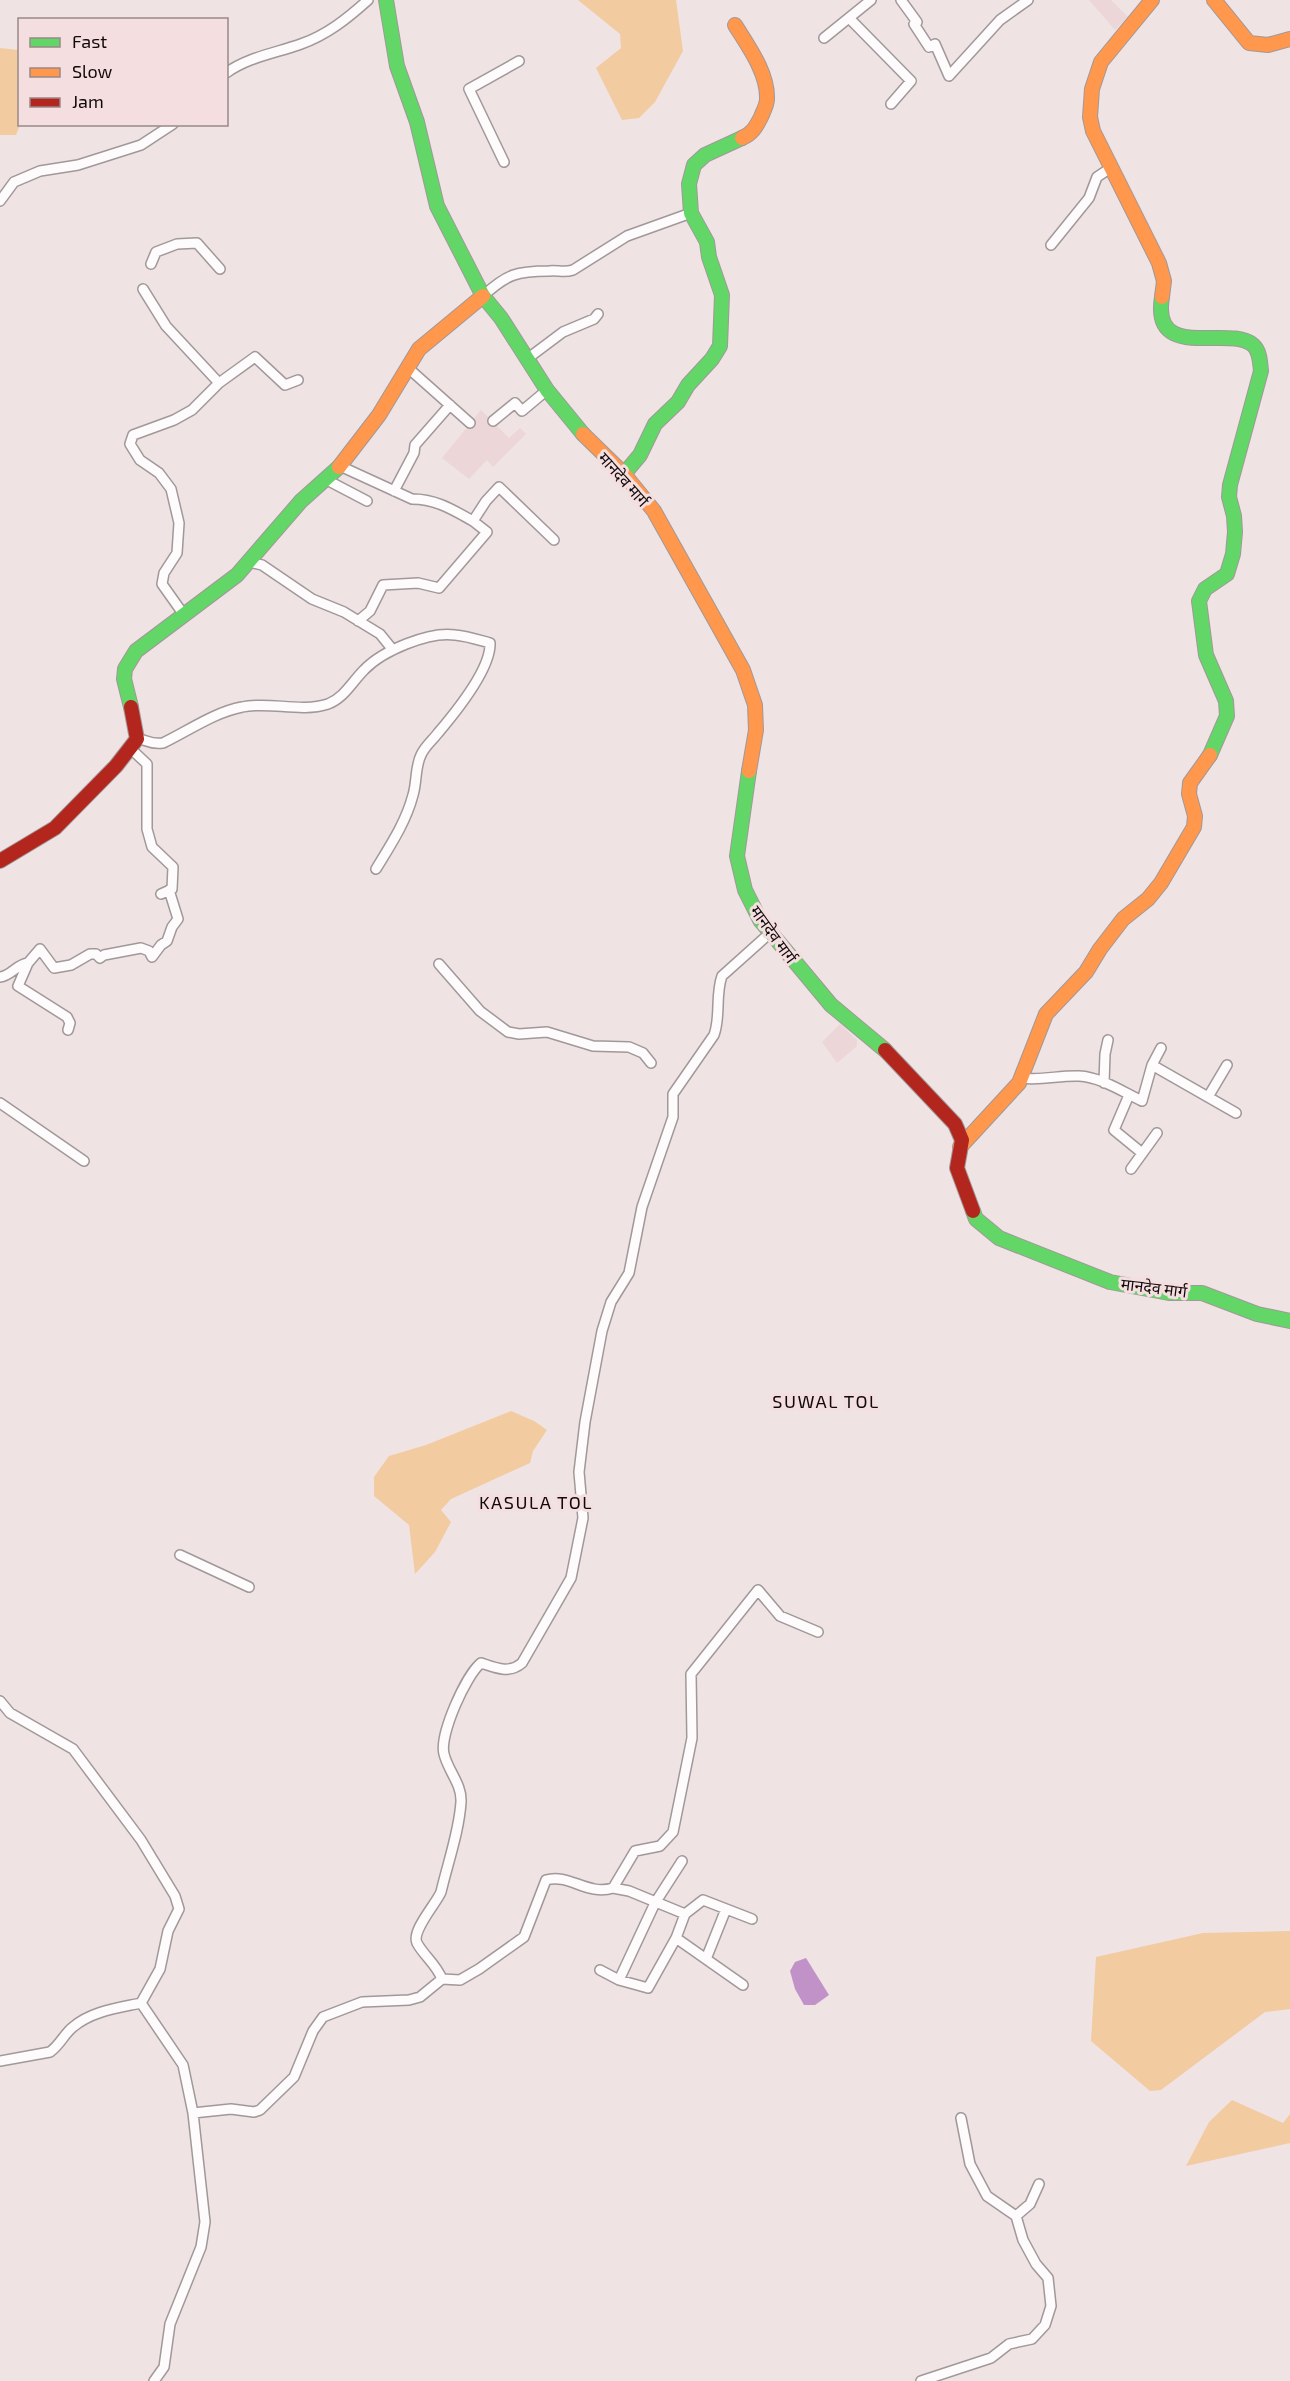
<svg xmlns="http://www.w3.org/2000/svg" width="1290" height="2381" viewBox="0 0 1290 2381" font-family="'Exo 2','Noto Sans Devanagari',sans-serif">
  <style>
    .built { fill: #ecd6d7 }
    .green { fill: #f3cba1 }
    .water { fill: #c192c8 }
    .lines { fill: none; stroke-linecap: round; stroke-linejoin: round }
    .street-casing { stroke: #a19899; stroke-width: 12 }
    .fast-casing { stroke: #a19899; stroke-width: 16 }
    .slow-casing { stroke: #a19899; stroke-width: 16 }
    .jam-casing { stroke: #a19899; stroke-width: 16 }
    .street { stroke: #fdfbfb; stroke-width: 9 }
    .fast { stroke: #63d668; stroke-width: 14 }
    .slow { stroke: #ff974d; stroke-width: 14 }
    .jam { stroke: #b3261e; stroke-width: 14 }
    .labels { text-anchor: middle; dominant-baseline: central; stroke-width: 6; stroke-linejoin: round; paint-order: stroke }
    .street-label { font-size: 16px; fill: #110a0a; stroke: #f4dedf }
    .neighbourhood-label { font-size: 18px; letter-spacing: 1.5px; fill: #110a0a; stroke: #f4dedf }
  </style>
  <rect width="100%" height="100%" fill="#efe3e4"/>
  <path class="built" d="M 1089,0 L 1111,0 L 1128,17 L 1115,30 Z
    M 481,410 L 509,438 L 520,428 L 526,434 L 493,467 L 487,460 L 469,479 L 442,458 Z
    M 840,1024 L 857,1040 L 857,1046 L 837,1063 L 822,1042 Z"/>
  <path class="green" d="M 578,0 L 676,0 L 683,51 L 655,102 L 639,118 L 622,120 L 596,68 L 621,48 L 620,34 Z
    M 0,48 L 19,50 L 20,125 L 16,135 L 0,135 Z
    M 511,1411 L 534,1421 L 547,1430 L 533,1451 L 530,1463 L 451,1499 L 441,1510 L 451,1522 L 435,1552 L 415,1574 L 409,1525 L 374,1496 L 374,1477 L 389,1456 L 426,1445 Z
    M 1290,1931 L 1290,2009 L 1265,2012 L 1161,2090 L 1150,2091 L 1091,2041 L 1096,1957 L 1203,1933 Z
    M 1232,2100 L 1283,2123 L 1290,2114 L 1290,2143 L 1186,2166 L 1209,2122 Z"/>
  <path class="water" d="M 806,1958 L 829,1995 L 815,2005 L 804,2005 L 795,1989 L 790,1971 L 795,1962 Z"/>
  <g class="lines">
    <defs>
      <path id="street" d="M 901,0 L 917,22 L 914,24 L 929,47 L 935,44 L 949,76 L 1000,20 L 1028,0
        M 849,18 L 911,81 L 891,104
        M 824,38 L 871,0
        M 226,73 C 248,57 276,53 301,44 C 327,35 348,18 368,0
        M 504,162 L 469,89 L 519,61
        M 0,201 L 14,182 L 40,171 L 78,165 L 141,145 L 173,124
        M 1051,245 L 1089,198 L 1097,177 L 1112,167
        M 151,264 L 156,252 L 177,244 L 197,243 L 220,269
        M 143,289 L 166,326 L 219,383 L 192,410 L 174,420 L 133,435 L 130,444 L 140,460 L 159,473 L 171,489 L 179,523 L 177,553 L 164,573 L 162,584 L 184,615
        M 483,296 C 507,274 517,271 549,271 C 558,270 564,273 573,270 L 627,236 L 691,213
        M 527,359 L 563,332 L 594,319 L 598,314
        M 407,367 L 470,423
        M 219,383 L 255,357 L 285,385 L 298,380
        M 493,421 L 515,403 L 522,411 L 547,390
        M 340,466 L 412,499 C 436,499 453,510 473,521
        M 325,479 L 367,501
        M 394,491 L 414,453 L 415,445 L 450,405
        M 249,562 L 262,565 L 312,599 L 344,612 L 380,634 L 393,650
        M 358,621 L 370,611 L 383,585 L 418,583 L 439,588 L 487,532 L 473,521 L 486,501 L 499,487 L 554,540
        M 137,739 C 148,739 148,745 163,743 C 188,731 215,712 242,707 C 270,701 300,713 328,704 C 344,698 352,682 364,670 C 382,651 429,631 455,635 C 467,636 479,640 490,643 C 491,669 455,713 438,733 C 432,741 425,746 421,755 C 415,767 417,782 413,795 C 406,822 390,846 376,869
        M 130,748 L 147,764 L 147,829 L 152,847 L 173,867 L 172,889 L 161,894
        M 28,963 L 40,949 L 54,968 L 71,965 L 90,954 L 96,954 L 100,958 L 104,955 L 141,948 L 149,951 L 152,957 L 161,945 L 167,941 L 172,927 L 178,919 L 169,890
        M 439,964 L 480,1011 L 508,1032 L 519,1034 L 547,1032 L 593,1046 L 629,1047 L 643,1053 L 651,1063
        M 0,977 C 11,976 17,964 28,963 L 18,986 L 67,1017 L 70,1023 L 68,1030
        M 1152,1065 L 1236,1113
        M 1021,1078 C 1041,1081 1060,1075 1079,1076 C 1101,1077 1123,1092 1142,1101 L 1152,1065 L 1161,1048
        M 1104,1083 L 1105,1054 L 1108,1040
        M 1129,1095 L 1114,1130 L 1142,1153
        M 1208,1097 L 1227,1065
        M 0,1103 L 84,1161
        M 1131,1169 L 1157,1133
        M 180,1555 L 249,1587
        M 0,1701 L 10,1713 L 73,1749 L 141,1840 L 175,1896 L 179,1909 L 168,1931 L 160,1969 L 141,2003 C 118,2008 92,2011 73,2027 C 64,2034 60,2045 50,2052 L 0,2061
        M 613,1888 L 629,1891 L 685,1914
        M 676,1938 L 743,1985
        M 706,1959 L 726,1909
        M 600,1970 L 619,1980 L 648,1988 L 676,1938 L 685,1914 L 703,1900 L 752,1919
        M 442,1979 C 436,1964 424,1956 417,1943 C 411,1931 436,1904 441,1892 C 448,1862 459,1832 461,1802 C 462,1784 448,1771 444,1754 C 439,1735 466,1675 481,1663 C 496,1668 509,1674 522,1663 L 571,1578 L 583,1518 L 579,1472 L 585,1422 L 602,1331 L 611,1302 L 629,1273 L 642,1207 L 673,1117 L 673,1094 L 714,1035 C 721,1016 715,995 722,976 L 770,933
        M 619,1980 L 655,1903 L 682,1861
        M 141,2003 L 183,2065 L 193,2113 L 205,2222 L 201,2247 L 170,2324 L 164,2367 L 154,2381
        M 193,2113 L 231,2109 L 254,2112 L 260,2110 L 294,2077 L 313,2031 L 323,2017 L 362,2002 L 409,2000 L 420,1997 L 442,1979 L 460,1980 L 479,1969 L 524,1937 L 546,1880 C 569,1873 587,1896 613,1888 L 635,1851 L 660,1846 L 673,1832 L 692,1738 L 691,1674 L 758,1590 L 780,1616 L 818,1632
        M 1016,2216 L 1030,2204 L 1039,2184
        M 921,2381 L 991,2358 L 1009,2344 L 1032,2339 L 1045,2325 L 1051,2306 L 1048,2278 L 1036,2264 L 1023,2240 L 1016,2216 L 987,2196 L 970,2164 L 961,2118"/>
      <path id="fast" d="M 386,0 L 397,66 L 417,122 L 437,206 L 483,296 L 501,318 L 547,390 L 583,434
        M 1162,297 C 1151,363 1229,324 1253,345 C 1260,351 1260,362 1261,371 L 1230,485 L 1229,497 L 1234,516 L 1235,532 L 1233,554 L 1227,574 L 1205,589 L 1199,601 L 1206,655 L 1226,701 L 1227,716 L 1210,755
        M 624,474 L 640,455 L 655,424 L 678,402 L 688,385 L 712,359 L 720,346 L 722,295 L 709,257 L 707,242 L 691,213 L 689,184 L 694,165 L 705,155 L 742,138
        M 131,707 L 124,679 L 125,669 L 136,651 L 237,575 L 301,501 L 339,467
        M 749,771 L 737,856 L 745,890 L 760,920 L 831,1005 L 885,1050
        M 973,1211 L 976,1219 L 999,1238 L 1110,1282 L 1169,1293 L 1202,1293 L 1257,1314 L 1290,1321"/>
      <path id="slow" d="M 1152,0 L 1101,62 L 1092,89 L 1090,117 L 1093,131 L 1159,263 L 1164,281 L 1162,297
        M 1214,0 L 1249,43 L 1268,45 L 1290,39
        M 735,25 C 748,46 768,73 767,99 C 767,105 763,112 761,117 C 756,127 752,134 742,138
        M 583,434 L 624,474 L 654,511 L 743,670 L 755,705 L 756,730 L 749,771
        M 339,467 L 379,415 L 419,349 L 483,296
        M 960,1147 L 1019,1083 L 1046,1014 L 1086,972 L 1100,949 L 1123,919 L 1148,899 L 1161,883 L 1194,827 L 1195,816 L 1189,794 L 1190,783 L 1210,755"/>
      <path id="jam" d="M 0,861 L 55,828 L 116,766 L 137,739 L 131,707
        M 885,1050 L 955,1124 L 962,1140 L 957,1168 L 973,1211"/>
    </defs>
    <use href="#street" class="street-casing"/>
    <use href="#fast" class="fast-casing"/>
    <use href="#slow" class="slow-casing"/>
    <use href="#jam" class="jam-casing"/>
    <use href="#street" class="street"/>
    <use href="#fast" class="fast"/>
    <use href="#slow" class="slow"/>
    <use href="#jam" class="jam"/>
  </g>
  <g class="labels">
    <g class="street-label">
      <text transform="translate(624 479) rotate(48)">मानदेव मार्ग</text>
      <text transform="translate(774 934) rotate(54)">मानदेव मार्ग</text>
      <text transform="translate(1154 1287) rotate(7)">मानदेव मार्ग</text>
    </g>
    <g class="neighbourhood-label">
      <text x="826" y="1401">SUWAL TOL</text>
      <text x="536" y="1502">KASULA TOL</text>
    </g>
  </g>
  <rect x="18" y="18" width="210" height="108" fill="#f4dedf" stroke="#99898a" stroke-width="1.5"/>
  <rect x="30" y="38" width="30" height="9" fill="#63d668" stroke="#99898a" stroke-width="1.5"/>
  <text x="72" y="48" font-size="18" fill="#110a0a">Fast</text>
  <rect x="30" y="68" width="30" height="9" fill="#ff974d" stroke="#99898a" stroke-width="1.5"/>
  <text x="72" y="78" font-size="18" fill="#110a0a">Slow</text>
  <rect x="30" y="98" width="30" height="9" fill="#b3261e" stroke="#99898a" stroke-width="1.5"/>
  <text x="72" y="108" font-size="18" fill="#110a0a">Jam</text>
</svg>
